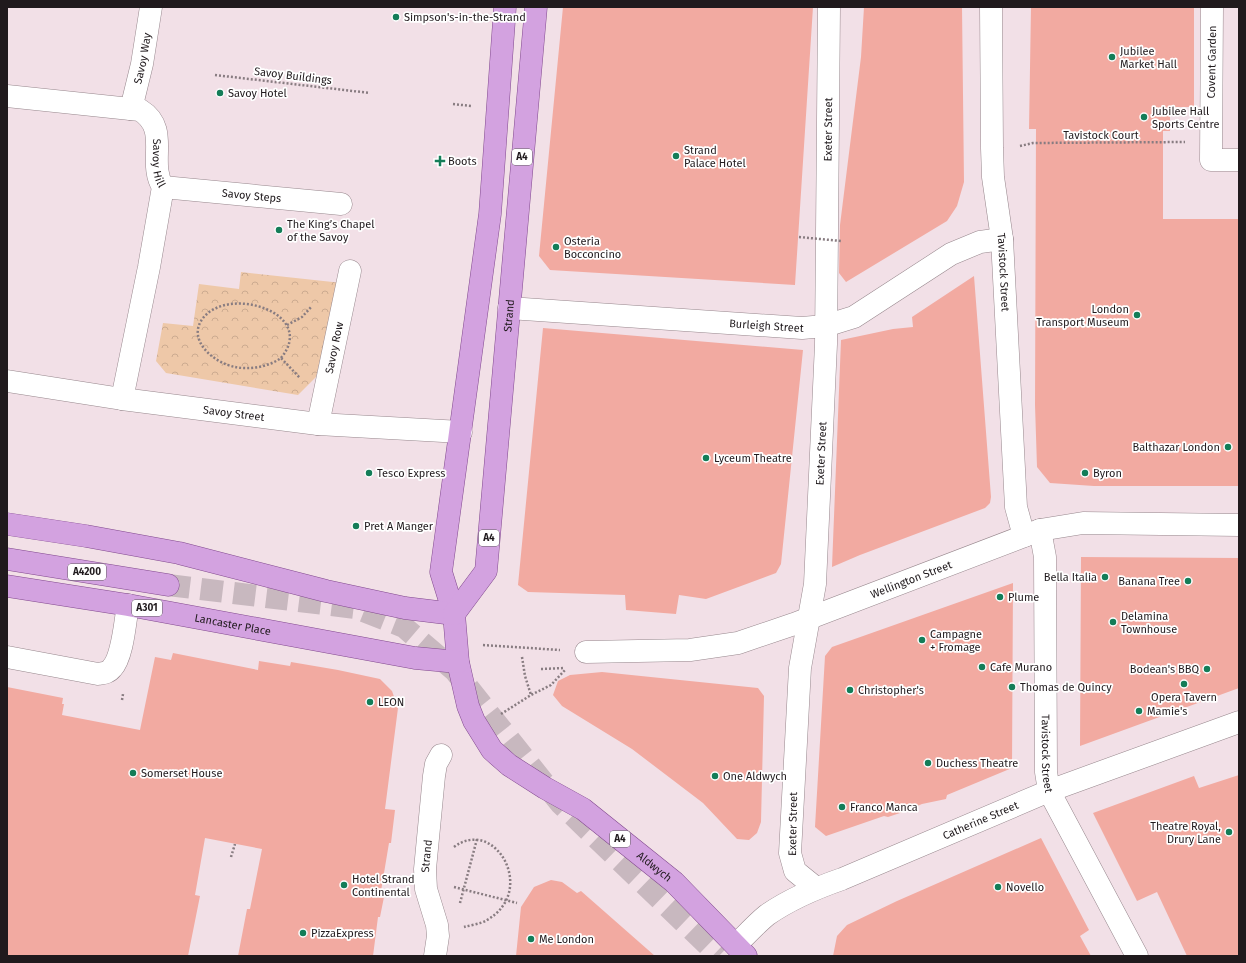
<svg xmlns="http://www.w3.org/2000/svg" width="1246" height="963" viewBox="0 0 1246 963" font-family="'Fira Sans',sans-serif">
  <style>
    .park { fill: url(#park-crowns) }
    .building { fill: #f2aaa1 }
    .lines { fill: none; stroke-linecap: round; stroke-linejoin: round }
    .major-tunnel { stroke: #c8b8bf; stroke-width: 22; stroke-dasharray: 22 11; stroke-linecap: butt }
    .minor-casing { stroke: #97878d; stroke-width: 23 }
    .major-casing { stroke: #824a8e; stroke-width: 23 }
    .path { stroke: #887c81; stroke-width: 2.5; stroke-dasharray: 2 2; stroke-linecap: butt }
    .minor { stroke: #fff; stroke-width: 22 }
    .major { stroke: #d3a2e0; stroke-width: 22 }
    .path-bridge { stroke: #887c81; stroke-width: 2.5; stroke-dasharray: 2 2; stroke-linecap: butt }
    .poi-dot { fill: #147d58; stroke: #fff; stroke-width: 1.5 }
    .labels { text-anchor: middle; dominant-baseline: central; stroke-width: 3.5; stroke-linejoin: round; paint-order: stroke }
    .shield { fill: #fff; stroke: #635f61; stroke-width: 1 }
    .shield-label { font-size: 10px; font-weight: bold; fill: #201a1d }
    .poi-label { font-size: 11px; fill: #201a1d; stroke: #fff; text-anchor: start }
    .street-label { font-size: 11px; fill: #201a1d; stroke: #fff }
  </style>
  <defs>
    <pattern id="park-crowns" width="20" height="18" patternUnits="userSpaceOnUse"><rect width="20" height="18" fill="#eec8a8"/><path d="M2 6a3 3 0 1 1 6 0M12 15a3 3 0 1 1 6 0" fill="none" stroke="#ccab90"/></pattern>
  </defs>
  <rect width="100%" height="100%" fill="#f2e0e7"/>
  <path class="park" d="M 241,272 L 342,283 L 316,377 L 298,395 L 166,373 L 156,361 L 163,323 L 193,326 L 199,284 L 239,289 Z"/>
  <path class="building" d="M 563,7 L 813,7 L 795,285 L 550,270 L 539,256 Z
    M 864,7 L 962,7 L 964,182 L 957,206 L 947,221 L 846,282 L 839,273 L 840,225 L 861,57 Z
    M 1031,7 L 1194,7 L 1194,107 L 1170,107 L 1170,131 L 1163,131 L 1163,219 L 1239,219 L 1239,486 L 1094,486 L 1050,483 L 1037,467 L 1035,405 L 1036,129 L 1029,129 Z
    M 974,276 L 991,497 L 990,503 L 985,508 L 860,555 L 832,567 L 841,340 L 893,329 L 913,327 L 912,317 Z
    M 543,328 L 803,350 L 781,564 L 776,573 L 706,599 L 679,595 L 676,614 L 626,610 L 625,595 L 528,592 L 518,585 Z
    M 1081,557 L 1239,558 L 1239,688 L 1080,746 Z
    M 1013,583 L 1012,768 L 947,795 L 946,799 L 922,804 L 903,812 L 888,817 L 884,816 L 826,836 L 815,827 L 825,656 L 832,647 Z
    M 173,653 L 258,670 L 259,661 L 290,666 L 291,662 L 338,670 L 380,679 L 392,691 L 398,708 L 385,809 L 395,810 L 391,843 L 389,843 L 381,891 L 385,892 L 380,917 L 378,917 L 373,956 L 238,956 L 247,909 L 250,909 L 262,849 L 205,838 L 195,895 L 200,896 L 188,956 L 7,956 L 7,687 L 63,698 L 62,704 L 64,704 L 62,715 L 140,730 L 155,657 L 171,660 Z
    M 602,672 L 758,688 L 764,696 L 761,822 L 757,833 L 749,840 L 737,839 L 703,803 L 632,749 L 562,706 L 553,695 L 558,681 L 570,675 Z
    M 1239,775 L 1239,956 L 1187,956 L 1157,892 L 1137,901 L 1093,813 L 1194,776 L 1199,788 Z
    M 1041,838 L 1089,930 L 1080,936 L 1091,956 L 833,956 L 837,936 L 847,925 L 897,901 Z
    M 551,880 L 562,882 L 577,893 L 581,891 L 655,956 L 516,956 L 521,907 L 534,887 Z"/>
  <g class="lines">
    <path class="major-tunnel" d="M 168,585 L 356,608 L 404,627 L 455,671 L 560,803 L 719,956"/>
    <defs>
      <g id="minor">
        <path id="s1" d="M 991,7 L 992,148 L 993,177 L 1002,239 L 1016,507 L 1024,536"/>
        <path d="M 1212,7 L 1211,160 L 1239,160"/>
        <path id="s2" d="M 7,96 L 140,110 C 171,129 147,162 163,187 L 149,267 L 122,399"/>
        <path id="s3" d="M 131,109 L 142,64 L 151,7"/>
        <path id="s4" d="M 163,187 L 341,204"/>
        <path id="s5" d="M 509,308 L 802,328 L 825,326 L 854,317 L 951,254 L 980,242 L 1002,239"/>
        <path id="s6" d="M 7,381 L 122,399 L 318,424 L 461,432"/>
        <path id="s7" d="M 318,424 L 350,271"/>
        <path id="s8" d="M 1040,530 L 1045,557 L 1046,772 L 1049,791 L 1137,956"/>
        <path id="s9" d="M 586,652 L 690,650 L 738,643 L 794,624 L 1040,530 L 1083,523 L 1239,525"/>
        <path d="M 7,657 L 98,674 C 104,673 108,673 112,668 C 123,656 125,621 128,605"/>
        <path id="s10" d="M 816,888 L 795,871 L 790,853 L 800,668 L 815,584 L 826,344 L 829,7"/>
        <path id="s11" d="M 736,945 C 746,935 756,924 767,915 C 790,899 816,888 842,879 L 1049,791 L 1239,722"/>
        <path id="s12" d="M 435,956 L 438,936 L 437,925 L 426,889 L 425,869 L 434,776 L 436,764 L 441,755"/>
      </g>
      <g id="major">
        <path id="s13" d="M 505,7 L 490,214 L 441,572 L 454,614 L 458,662 L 468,706 L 474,721 L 492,750 L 509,765 L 545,788 L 583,809 L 674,882 L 746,956"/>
        <path d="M 7,524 L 86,536 L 179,553 L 326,591 L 405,608 L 454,614"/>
        <path d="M 7,559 L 168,585"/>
        <path id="s14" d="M 7,586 L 128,605 L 415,658 L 458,662"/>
        <path id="s15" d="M 454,614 L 486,571 L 536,7"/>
      </g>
    </defs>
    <use href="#minor" class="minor-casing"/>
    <use href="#major" class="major-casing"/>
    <path class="path" d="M 215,75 L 370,93
      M 453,104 L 471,106
      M 1020,146 L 1033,143 L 1185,142
      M 287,325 L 302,317 L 312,306
      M 281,358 C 318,313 229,285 203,318 C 186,340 214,363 235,367 C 250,370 268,367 281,358 L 300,378
      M 483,645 L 560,650
      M 522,657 L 525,676 L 531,695
      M 541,669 L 565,668
      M 122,700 L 123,694
      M 501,714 L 531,695 L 551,685 L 565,670
      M 454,847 C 495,816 538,891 487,920 C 481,924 471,925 464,927
      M 231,857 L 235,844
      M 454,887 L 517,903
      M 460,903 L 477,839"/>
    <use href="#minor" class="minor"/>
    <use href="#major" class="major"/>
    <path class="path-bridge" d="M 799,237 L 841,241"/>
  </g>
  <g class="poi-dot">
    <circle cx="396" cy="17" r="4"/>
    <circle cx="1112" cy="57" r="4"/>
    <circle cx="220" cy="93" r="4"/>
    <circle cx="1144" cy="117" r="4"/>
    <circle cx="676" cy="156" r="4"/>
    <path d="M438 155h4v4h4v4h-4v4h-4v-4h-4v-4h4z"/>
    <circle cx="279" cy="230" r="4"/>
    <circle cx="556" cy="247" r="4"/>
    <circle cx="1137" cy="315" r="4"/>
    <circle cx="1228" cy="447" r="4"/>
    <circle cx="706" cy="458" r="4"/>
    <circle cx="369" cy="473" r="4"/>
    <circle cx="1085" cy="473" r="4"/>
    <circle cx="356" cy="526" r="4"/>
    <circle cx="1105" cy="577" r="4"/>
    <circle cx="1188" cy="581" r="4"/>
    <circle cx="1000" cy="597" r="4"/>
    <circle cx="1113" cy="622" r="4"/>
    <circle cx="922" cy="640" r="4"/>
    <circle cx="982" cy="667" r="4"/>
    <circle cx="1207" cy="669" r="4"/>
    <circle cx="1184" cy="684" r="4"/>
    <circle cx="1012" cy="687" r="4"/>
    <circle cx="850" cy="690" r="4"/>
    <circle cx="370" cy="702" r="4"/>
    <circle cx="1139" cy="711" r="4"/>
    <circle cx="928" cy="763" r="4"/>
    <circle cx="133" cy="773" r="4"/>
    <circle cx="715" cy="776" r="4"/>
    <circle cx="842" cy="807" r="4"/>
    <circle cx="1229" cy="832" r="4"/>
    <circle cx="344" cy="885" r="4"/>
    <circle cx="998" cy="887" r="4"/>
    <circle cx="303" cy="933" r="4"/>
    <circle cx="531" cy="939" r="4"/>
  </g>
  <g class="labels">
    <g class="shield">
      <rect x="512" y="149" width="20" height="16" rx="3"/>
      <rect x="479" y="530" width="20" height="16" rx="3"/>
      <rect x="68" y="564" width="38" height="16" rx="3"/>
      <rect x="132" y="600" width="30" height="16" rx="3"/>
      <rect x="610" y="831" width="20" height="16" rx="3"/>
    </g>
    <g class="shield-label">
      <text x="522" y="157">A4</text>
      <text x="489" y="538">A4</text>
      <text x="87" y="572">A4200</text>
      <text x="147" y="608">A301</text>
      <text x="620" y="839">A4</text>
    </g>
    <g class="poi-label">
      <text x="404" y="17">Simpson's-in-the-Strand</text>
      <text x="1120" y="51">Jubilee<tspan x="1120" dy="13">Market Hall</tspan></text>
      <text x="228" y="93">Savoy Hotel</text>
      <text x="1152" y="111">Jubilee Hall<tspan x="1152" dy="13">Sports Centre</tspan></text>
      <text x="684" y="150">Strand<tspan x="684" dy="13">Palace Hotel</tspan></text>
      <text x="448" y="161">Boots</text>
      <text x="287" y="224">The King’s Chapel<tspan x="287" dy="13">of the Savoy</tspan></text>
      <text x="564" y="241">Osteria<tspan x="564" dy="13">Bocconcino</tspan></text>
      <text x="1129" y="309" text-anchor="end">London<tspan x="1129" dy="13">Transport Museum</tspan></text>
      <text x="1220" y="447" text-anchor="end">Balthazar London</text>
      <text x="714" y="458">Lyceum Theatre</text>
      <text x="377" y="473">Tesco Express</text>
      <text x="1093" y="473">Byron</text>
      <text x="364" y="526">Pret A Manger</text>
      <text x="1097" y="577" text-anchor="end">Bella Italia</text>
      <text x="1180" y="581" text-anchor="end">Banana Tree</text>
      <text x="1008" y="597">Plume</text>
      <text x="1121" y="616">Delamina<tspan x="1121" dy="13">Townhouse</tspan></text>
      <text x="930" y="634">Campagne<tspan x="930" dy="13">+ Fromage</tspan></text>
      <text x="990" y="667">Cafe Murano</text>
      <text x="1199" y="669" text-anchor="end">Bodean's BBQ</text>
      <text x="1020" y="687">Thomas de Quincy</text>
      <text x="858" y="690">Christopher's</text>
      <text x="1184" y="697" text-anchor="middle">Opera Tavern</text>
      <text x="378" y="702">LEON</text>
      <text x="1147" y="711">Mamie's</text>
      <text x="936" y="763">Duchess Theatre</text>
      <text x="141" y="773">Somerset House</text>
      <text x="723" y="776">One Aldwych</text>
      <text x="850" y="807">Franco Manca</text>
      <text x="1221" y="826" text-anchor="end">Theatre Royal,<tspan x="1221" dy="13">Drury Lane</tspan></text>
      <text x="352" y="879">Hotel Strand<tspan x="352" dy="13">Continental</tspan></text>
      <text x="1006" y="887">Novello</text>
      <text x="311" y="933">PizzaExpress</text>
      <text x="539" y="939">Me London</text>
    </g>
    <g class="street-label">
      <text stroke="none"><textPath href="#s3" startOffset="52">Savoy Way</textPath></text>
      <text transform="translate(1212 62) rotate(-89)">Covent Garden</text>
      <text transform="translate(293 76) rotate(7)">Savoy Buildings</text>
      <text stroke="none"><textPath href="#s10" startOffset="771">Exeter Street</textPath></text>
      <text x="1101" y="135">Tavistock Court</text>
      <text stroke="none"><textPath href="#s2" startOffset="193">Savoy Hill</textPath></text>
      <text stroke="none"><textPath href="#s4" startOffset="89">Savoy Steps</textPath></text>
      <text stroke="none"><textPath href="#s1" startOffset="266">Tavistock Street</textPath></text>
      <text stroke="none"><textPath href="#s15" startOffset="310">Strand</textPath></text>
      <text stroke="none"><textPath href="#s5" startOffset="258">Burleigh Street</textPath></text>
      <text stroke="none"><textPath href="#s7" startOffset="78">Savoy Row</textPath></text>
      <text stroke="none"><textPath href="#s6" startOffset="229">Savoy Street</textPath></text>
      <text stroke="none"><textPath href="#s10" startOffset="447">Exeter Street</textPath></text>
      <text stroke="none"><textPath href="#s9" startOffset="337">Wellington Street</textPath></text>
      <text stroke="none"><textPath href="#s14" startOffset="229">Lancaster Place</textPath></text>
      <text stroke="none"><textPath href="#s8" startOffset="224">Tavistock Street</textPath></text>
      <text stroke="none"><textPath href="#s11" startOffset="277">Catherine Street</textPath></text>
      <text transform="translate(793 824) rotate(-89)">Exeter Street</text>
      <text stroke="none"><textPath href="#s12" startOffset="102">Strand</textPath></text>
      <text stroke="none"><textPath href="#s13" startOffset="957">Aldwych</textPath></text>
    </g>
  </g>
  <rect width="1246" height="963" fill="none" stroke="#201a1d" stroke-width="16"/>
</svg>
